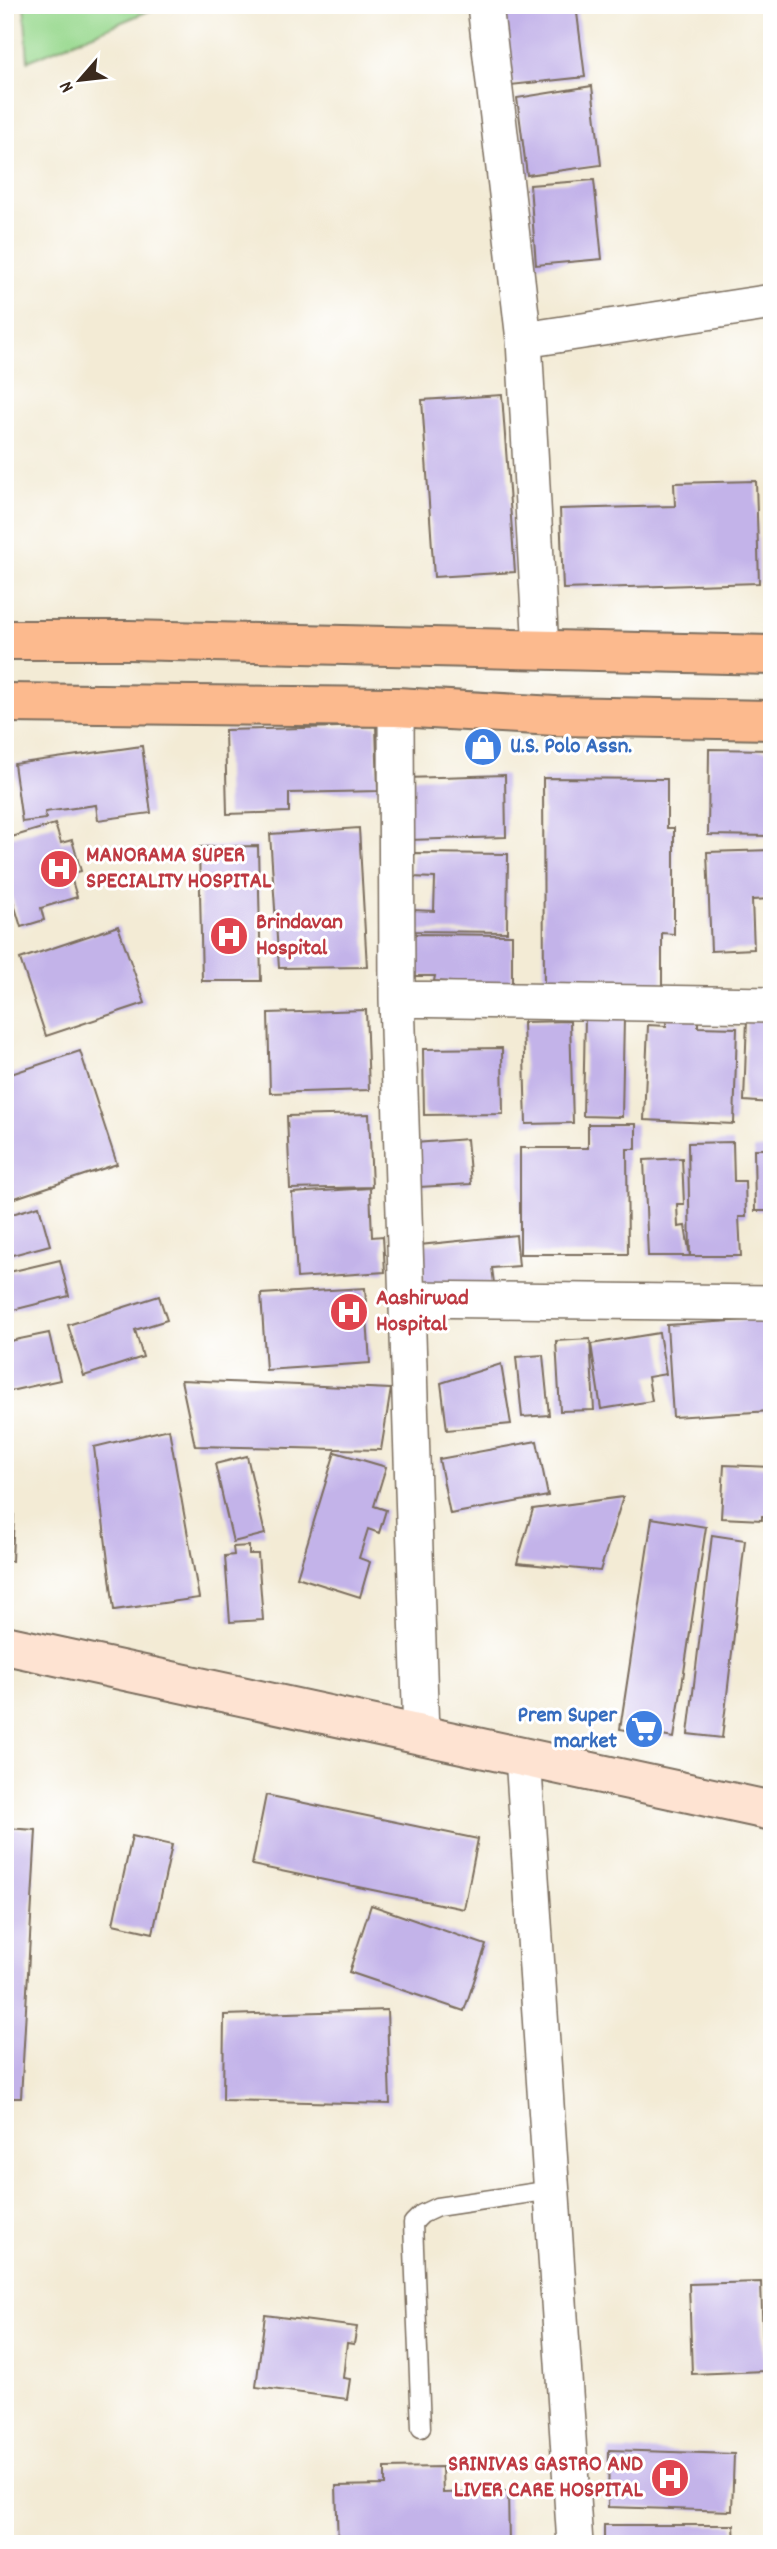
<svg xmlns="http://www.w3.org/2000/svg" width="777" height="2549" viewBox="0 0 777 2549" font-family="Dekko,sans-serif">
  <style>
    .green { fill: #99d98f; stroke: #6a8256; stroke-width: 2 }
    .building { fill: #c3b3e9 }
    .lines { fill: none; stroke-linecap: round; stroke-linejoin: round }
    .lane-casing { stroke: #7b6e5e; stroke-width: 21 }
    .street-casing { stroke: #7b6e5e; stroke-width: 38 }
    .secondary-casing { stroke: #7b6e5e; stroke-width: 42 }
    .primary-casing { stroke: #7b6e5e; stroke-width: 42 }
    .lane { stroke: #fff; stroke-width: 18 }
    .street { stroke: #fff; stroke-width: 35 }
    .secondary { stroke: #fee3d2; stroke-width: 38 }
    .primary { stroke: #fcba8e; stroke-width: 38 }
    .labels { text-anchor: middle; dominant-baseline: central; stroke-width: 6; stroke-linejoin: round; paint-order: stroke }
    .shop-label { font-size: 23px; font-weight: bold; fill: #366cbe; stroke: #fff; text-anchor: start }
    .health-label { font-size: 23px; font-weight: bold; fill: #be3a42; stroke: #fff; text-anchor: start }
  </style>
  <rect width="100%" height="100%" fill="#fff"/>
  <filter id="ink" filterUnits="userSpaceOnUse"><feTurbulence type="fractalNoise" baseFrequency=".0143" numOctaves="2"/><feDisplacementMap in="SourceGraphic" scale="14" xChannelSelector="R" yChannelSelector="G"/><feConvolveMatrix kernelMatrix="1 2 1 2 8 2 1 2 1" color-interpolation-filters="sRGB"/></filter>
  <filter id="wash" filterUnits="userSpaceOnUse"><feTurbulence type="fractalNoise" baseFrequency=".00686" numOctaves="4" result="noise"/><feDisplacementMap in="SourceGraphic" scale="28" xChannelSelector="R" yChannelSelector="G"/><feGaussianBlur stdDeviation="1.57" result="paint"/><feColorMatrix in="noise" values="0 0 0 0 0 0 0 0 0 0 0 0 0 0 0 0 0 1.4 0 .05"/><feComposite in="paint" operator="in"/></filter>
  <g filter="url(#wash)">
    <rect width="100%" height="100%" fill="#f3ebd5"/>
    <path class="green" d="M 24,5 L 163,5 L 28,61 Z"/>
    <g id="blocks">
      <path class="building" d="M 502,5 L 576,5 L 585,77 L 511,85 Z
        M 592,86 L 601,165 L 527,175 L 517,98 Z
        M 594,180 L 602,259 L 536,265 L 530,185 Z
        M 502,395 L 515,572 L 434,577 L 422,400 Z
        M 756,481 L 759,583 L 563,589 L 560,509 L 675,506 L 674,483 Z
        M 376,726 L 378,791 L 289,793 L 289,812 L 227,814 L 225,730 Z
        M 142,746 L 151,813 L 98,820 L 96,805 L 45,812 L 46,819 L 22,822 L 14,764 Z
        M 709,749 L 772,750 L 772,836 L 708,835 Z
        M 505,775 L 506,837 L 408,840 L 406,778 Z
        M 543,778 L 667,779 L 667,828 L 674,828 L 674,934 L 662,933 L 662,996 L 544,996 Z
        M 55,824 L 61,843 L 72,840 L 81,871 L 70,874 L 77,897 L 41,908 L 44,920 L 21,927 L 5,874 L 5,839 Z
        M 359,828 L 367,967 L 279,968 L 270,834 Z
        M 258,846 L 261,981 L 202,981 L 199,847 Z
        M 772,850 L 772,899 L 752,900 L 754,949 L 711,951 L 707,852 Z
        M 413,853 L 508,854 L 507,932 L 412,931 L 412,910 L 434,911 L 435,878 L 412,877 Z
        M 118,926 L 145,1003 L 46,1036 L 20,959 Z
        M 412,934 L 512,935 L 512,990 L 451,990 L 451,982 L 434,981 L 435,976 L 411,976 Z
        M 366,1010 L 369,1090 L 270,1093 L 268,1013 Z
        M 667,1012 L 698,1014 L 698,1027 L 737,1028 L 734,1124 L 644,1120 L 648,1025 L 666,1026 Z
        M 585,1016 L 624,1017 L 622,1117 L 583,1116 Z
        M 747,1019 L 772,1021 L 772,1103 L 744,1101 Z
        M 570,1021 L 573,1123 L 526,1124 L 523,1022 Z
        M 502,1048 L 503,1114 L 424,1115 L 423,1049 Z
        M 80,1051 L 117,1164 L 6,1201 L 5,1076 Z
        M 369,1114 L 372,1187 L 290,1189 L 287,1116 Z
        M 588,1124 L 636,1124 L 636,1149 L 627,1149 L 628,1254 L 520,1254 L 520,1148 L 588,1148 Z
        M 467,1139 L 471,1184 L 419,1187 L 415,1143 Z
        M 733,1142 L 734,1181 L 745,1181 L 746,1217 L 739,1217 L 741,1256 L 690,1256 L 688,1143 Z
        M 754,1149 L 772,1149 L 772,1211 L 755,1211 Z
        M 682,1158 L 684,1204 L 677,1204 L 678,1227 L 685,1226 L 690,1256 L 648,1256 L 644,1160 Z
        M 370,1188 L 372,1237 L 383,1236 L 385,1272 L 297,1278 L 292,1193 Z
        M 39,1206 L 50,1245 L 5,1257 L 5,1216 Z
        M 516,1235 L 519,1266 L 492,1268 L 494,1283 L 425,1290 L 420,1245 Z
        M 60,1260 L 69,1296 L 5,1312 L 5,1273 Z
        M 365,1288 L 370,1363 L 266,1370 L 261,1294 Z
        M 159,1296 L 167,1320 L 135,1330 L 143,1357 L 84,1376 L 68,1325 Z
        M 765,1319 L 771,1411 L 673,1417 L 667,1325 Z
        M 49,1333 L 60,1380 L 10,1391 L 5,1370 L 5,1342 Z
        M 659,1333 L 666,1374 L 648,1377 L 652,1401 L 601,1409 L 591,1344 Z
        M 590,1339 L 594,1410 L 560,1411 L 556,1341 Z
        M 543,1355 L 549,1415 L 522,1417 L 516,1357 Z
        M 501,1364 L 511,1424 L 447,1430 L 441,1383 Z
        M 181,1380 L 391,1389 L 381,1450 L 195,1446 Z
        M 169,1429 L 199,1598 L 114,1610 L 94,1447 Z
        M 537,1441 L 548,1496 L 450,1514 L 439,1459 Z
        M 335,1452 L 386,1467 L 374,1506 L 386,1510 L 379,1533 L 368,1529 L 359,1558 L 370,1562 L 360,1597 L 297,1577 Z
        M 247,1456 L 265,1534 L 233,1542 L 215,1464 Z
        M 724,1465 L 772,1467 L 772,1516 L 762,1516 L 762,1520 L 721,1518 Z
        M 623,1497 L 600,1571 L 517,1563 L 533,1509 Z
        M 5,1512 L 14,1513 L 12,1561 L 5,1561 Z
        M 652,1518 L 706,1527 L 674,1738 L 620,1729 Z
        M 712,1535 L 745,1540 L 722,1738 L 688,1734 Z
        M 249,1546 L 249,1554 L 258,1554 L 263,1620 L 230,1622 L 225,1556 L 234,1555 L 233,1547 Z
        M 266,1795 L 478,1839 L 464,1909 L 252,1865 Z
        M 5,1828 L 36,1830 L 21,2098 L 5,2098 Z
        M 132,1836 L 172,1845 L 153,1933 L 113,1924 Z
        M 371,1905 L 486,1945 L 464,2011 L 349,1972 Z
        M 387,2010 L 390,2104 L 223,2100 L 224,2015 Z
        M 761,2282 L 764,2371 L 692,2374 L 689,2284 Z
        M 265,2315 L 357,2327 L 354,2344 L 347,2343 L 343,2378 L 350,2379 L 347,2399 L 256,2387 Z
        M 609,2450 L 734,2454 L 732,2511 L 608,2507 Z
        M 442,2467 L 443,2493 L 508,2491 L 509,2544 L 338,2544 L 336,2486 L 385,2485 L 385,2468 Z
        M 604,2525 L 734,2525 L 735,2544 L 604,2544 Z"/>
    </g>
  </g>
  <g filter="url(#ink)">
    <use href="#blocks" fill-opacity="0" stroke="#7b6e5e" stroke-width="2"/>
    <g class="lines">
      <defs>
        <path id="lane" d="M 421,2428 L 413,2223 L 422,2214 L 437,2207 L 552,2190"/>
        <path id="street" d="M 485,5 L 524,340 L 541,650
          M 524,340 L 772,302
          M 396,707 L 397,999 L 421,1734
          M 397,999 L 772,1005
          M 407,1299 L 772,1303
          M 523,1756 L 575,2544"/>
        <path id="secondary" d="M 5,1645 L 772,1811"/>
        <path id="primary" d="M 5,640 L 129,640 L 772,655
          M 5,703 L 396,707 L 555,716 L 772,720"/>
      </defs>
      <use href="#lane" class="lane-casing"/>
      <use href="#street" class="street-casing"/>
      <use href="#secondary" class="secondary-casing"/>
      <use href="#primary" class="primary-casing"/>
      <use href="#lane" class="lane"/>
      <use href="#street" class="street"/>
      <use href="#secondary" class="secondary"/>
      <use href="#primary" class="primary"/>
    </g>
  </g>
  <defs>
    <symbol id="shop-disc" viewBox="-11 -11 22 22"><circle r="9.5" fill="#3f7fe0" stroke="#fff"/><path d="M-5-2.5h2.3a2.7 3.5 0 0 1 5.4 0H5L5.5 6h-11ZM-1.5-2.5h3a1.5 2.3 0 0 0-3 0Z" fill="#fff"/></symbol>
    <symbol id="hospital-disc" viewBox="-11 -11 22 22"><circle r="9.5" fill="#e0444e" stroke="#fff"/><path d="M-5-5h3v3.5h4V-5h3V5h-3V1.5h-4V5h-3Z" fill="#fff"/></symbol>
    <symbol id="supermarket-disc" viewBox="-11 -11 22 22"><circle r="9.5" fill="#3f7fe0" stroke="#fff"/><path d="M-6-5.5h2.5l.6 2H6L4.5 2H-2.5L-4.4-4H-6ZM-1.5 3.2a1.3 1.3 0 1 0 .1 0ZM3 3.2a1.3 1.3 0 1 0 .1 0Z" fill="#fff"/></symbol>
  </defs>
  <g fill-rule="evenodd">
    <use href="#shop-disc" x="461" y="725" width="44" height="44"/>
    <use href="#hospital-disc" x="37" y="847" width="44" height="44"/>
    <use href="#hospital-disc" x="207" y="914" width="44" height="44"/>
    <use href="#hospital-disc" x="327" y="1290" width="44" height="44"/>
    <use href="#supermarket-disc" x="622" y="1707" width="44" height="44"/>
    <use href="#hospital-disc" x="648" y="2456" width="44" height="44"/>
  </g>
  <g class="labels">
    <g class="shop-label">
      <text x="510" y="747">U.S. Polo Assn.</text>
      <text x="617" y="1716" text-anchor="end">Prem Super<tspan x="617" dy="26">market</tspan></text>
    </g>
    <g class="health-label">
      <text x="86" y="856">MANORAMA SUPER<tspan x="86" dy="26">SPECIALITY HOSPITAL</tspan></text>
      <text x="256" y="923">Brindavan<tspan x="256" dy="26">Hospital</tspan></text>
      <text x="376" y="1299">Aashirwad<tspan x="376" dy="26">Hospital</tspan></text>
      <text x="643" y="2465" text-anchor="end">SRINIVAS GASTRO AND<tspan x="643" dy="26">LIVER CARE HOSPITAL</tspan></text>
    </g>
  </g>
  <rect width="777" height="2549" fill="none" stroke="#fff" stroke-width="28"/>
  <g transform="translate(80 80) rotate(242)" stroke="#ffffff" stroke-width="5" paint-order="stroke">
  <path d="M0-5L12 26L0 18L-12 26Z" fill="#3b2a1e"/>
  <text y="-10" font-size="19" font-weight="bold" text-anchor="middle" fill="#3b2a1e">N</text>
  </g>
</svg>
